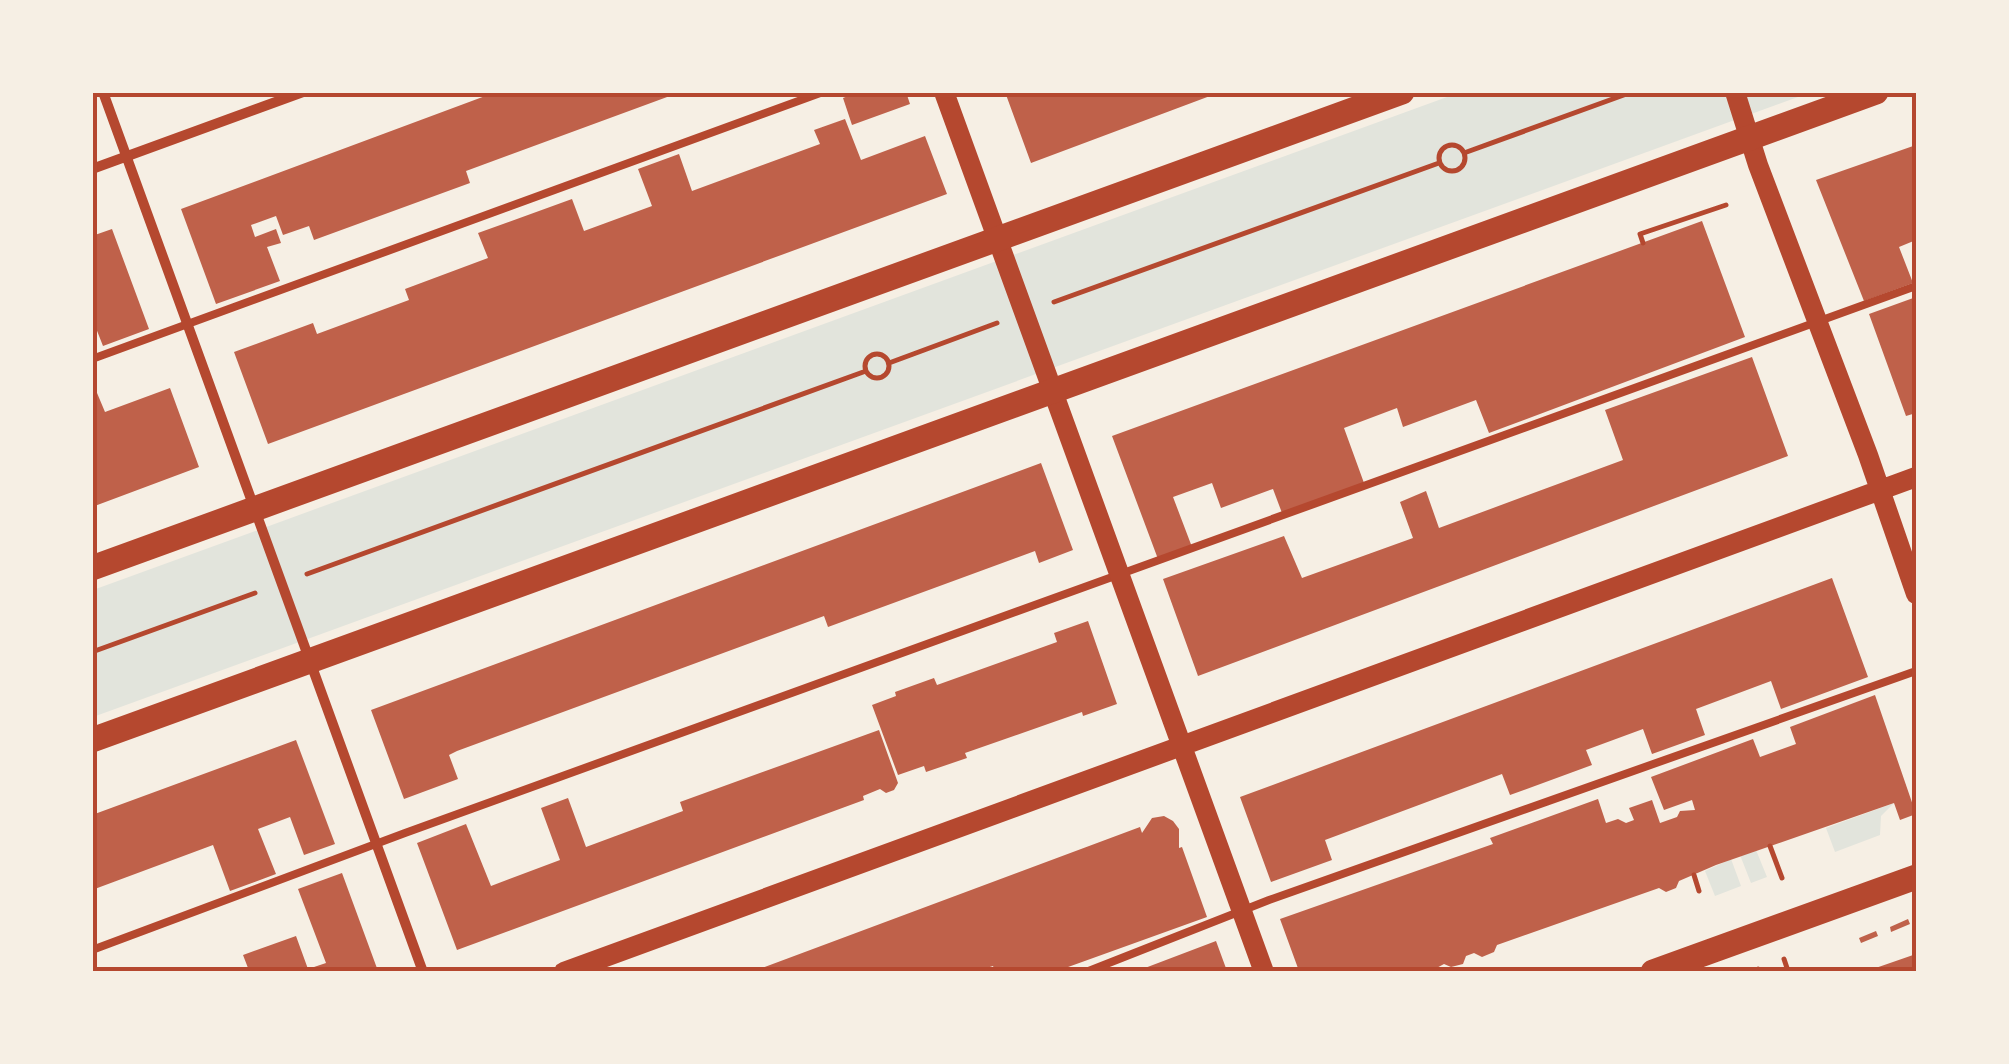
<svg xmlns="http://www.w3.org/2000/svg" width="2009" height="1064" viewBox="0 0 2009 1064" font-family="'Nunito Sans',sans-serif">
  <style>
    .green { fill: #e2e4dc }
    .building { fill: #bf614a }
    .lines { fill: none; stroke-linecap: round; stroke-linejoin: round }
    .path { stroke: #b5482f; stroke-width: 5 }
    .service { stroke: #b5482f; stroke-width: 8 }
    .minor { stroke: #b5482f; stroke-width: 10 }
    .secondary { stroke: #b5482f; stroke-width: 20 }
    .primary { stroke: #b5482f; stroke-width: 25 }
    .neatline { fill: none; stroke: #b5482f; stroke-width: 4 }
  </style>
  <rect width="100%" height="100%" fill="#f6efe4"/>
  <path class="green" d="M 1458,93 L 1809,93 L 93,717 L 93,590 Z
    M 1894,803 L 1881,816 L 1880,835 L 1835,852 L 1826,828 Z
    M 1756,850 L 1767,877 L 1751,883 L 1740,855 Z
    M 1731,859 L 1741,886 L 1715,896 L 1705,871 Z"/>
  <path class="building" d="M 496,92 L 678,93 L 466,171 L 470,183 L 314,240 L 309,226 L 283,235 L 276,216 L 251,225 L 255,237 L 276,229 L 281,243 L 267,247 L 280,281 L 216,304 L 181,209 Z
    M 858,92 L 906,92 L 910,104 L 852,125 L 843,98 Z
    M 1005,92 L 1218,92 L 1218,93 L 1031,163 Z
    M 845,119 L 861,160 L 925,136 L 947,194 L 268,444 L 234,352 L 313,323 L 317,334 L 409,300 L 405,289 L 488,258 L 478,233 L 572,199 L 584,231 L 652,206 L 638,169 L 679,154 L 692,191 L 820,144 L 814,130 Z
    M 1916,145 L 1916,240 L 1899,247 L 1913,283 L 1864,301 L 1816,180 Z
    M 1702,221 L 1745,337 L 1489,433 L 1476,400 L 1403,427 L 1397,408 L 1344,428 L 1364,483 L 1282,513 L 1273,489 L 1221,508 L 1212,483 L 1173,497 L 1192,547 L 1158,559 L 1112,436 Z
    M 112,229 L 149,329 L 103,346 L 92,318 L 92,236 Z
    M 1916,297 L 1916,413 L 1906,416 L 1869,314 Z
    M 1752,357 L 1788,456 L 1198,676 L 1163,579 L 1284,536 L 1302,578 L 1413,538 L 1400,502 L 1426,491 L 1439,528 L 1623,460 L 1605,410 Z
    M 92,381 L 105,412 L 170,388 L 199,467 L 92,507 Z
    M 1041,463 L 1073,550 L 1039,563 L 1035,551 L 828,627 L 824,616 L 457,751 L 449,755 L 458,779 L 404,799 L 371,710 Z
    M 1832,578 L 1868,677 L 1781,709 L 1771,681 L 1696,709 L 1705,735 L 1652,754 L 1643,729 L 1586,750 L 1592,765 L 1510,795 L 1502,774 L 1325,840 L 1332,860 L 1271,882 L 1240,797 Z
    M 1088,621 L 1117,704 L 1083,716 L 1082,712 L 965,753 L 967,758 L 926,772 L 924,766 L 898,775 L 872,705 L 896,696 L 895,692 L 934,678 L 937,685 L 1057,642 L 1054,633 Z
    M 1875,695 L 1916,814 L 1900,820 L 1894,803 L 1716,865 L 1679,881 L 1676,888 L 1666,892 L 1659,888 L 1497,945 L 1494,952 L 1482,957 L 1474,953 L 1466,956 L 1463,964 L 1451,967 L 1444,964 L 1431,971 L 1299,971 L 1280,919 L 1493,844 L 1490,838 L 1598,799 L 1606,823 L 1618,819 L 1626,823 L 1634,820 L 1629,808 L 1652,800 L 1660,823 L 1677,817 L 1680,811 L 1695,810 L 1692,800 L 1664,810 L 1651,777 L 1753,739 L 1760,757 L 1796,744 L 1790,727 Z
    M 879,730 L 898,783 L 894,790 L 886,793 L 880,789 L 863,796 L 864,800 L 457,950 L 417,843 L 466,824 L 491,886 L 560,860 L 541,808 L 568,798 L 586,847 L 683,811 L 680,802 Z
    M 296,740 L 335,844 L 304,855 L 290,817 L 258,829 L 276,874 L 230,891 L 213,845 L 92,890 L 92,815 Z
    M 1164,816 L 1173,821 L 1179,829 L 1179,848 L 1182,847 L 1207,917 L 1057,971 L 995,971 L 993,966 L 977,971 L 754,971 L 1140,827 L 1142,833 L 1152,818 Z
    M 342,873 L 378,971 L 239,971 L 248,968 L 243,955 L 296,936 L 308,969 L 326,963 L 298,889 Z
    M 1908,919 L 1910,924 L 1891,932 L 1890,927 Z
    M 1876,931 L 1878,936 L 1861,943 L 1859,938 Z
    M 1216,941 L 1227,971 L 1137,971 Z
    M 1916,954 L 1916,971 L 1867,971 Z"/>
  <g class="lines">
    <path class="path" d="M1439 158a13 13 0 1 1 26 0a13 13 0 1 1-26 0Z
      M 1464,153 L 1632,92
      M 1643,243 L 1640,234 L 1726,205
      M 1054,302 L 1439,163
      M865 366a12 12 0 1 1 24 0a12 12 0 1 1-24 0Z
      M 889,363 L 997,323
      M 307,574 L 866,371
      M 92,652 L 255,593
      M 1770,846 L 1782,878
      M 1694,875 L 1699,891
      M 1784,959 L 1787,968
      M 1758,969 L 1759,972"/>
    <path class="service" d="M 92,359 L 823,92
      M 92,950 L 405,833 L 1916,286
      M 1086,972 L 1269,900 L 1916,671"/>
    <path class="minor" d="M 103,92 L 423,972
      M 92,169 L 303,92"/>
    <path class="secondary" d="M 944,92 L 1264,972
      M 1735,92 L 1758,165 L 1868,455 L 1916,594
      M 564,972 L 1916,477"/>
    <path class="primary" d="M 92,568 L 1402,92
      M 92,740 L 1876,92
      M 1653,972 L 1916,877"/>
  </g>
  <rect width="2009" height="1064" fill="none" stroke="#f6efe4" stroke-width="190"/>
  <rect x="95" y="95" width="1819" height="874" class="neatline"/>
</svg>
